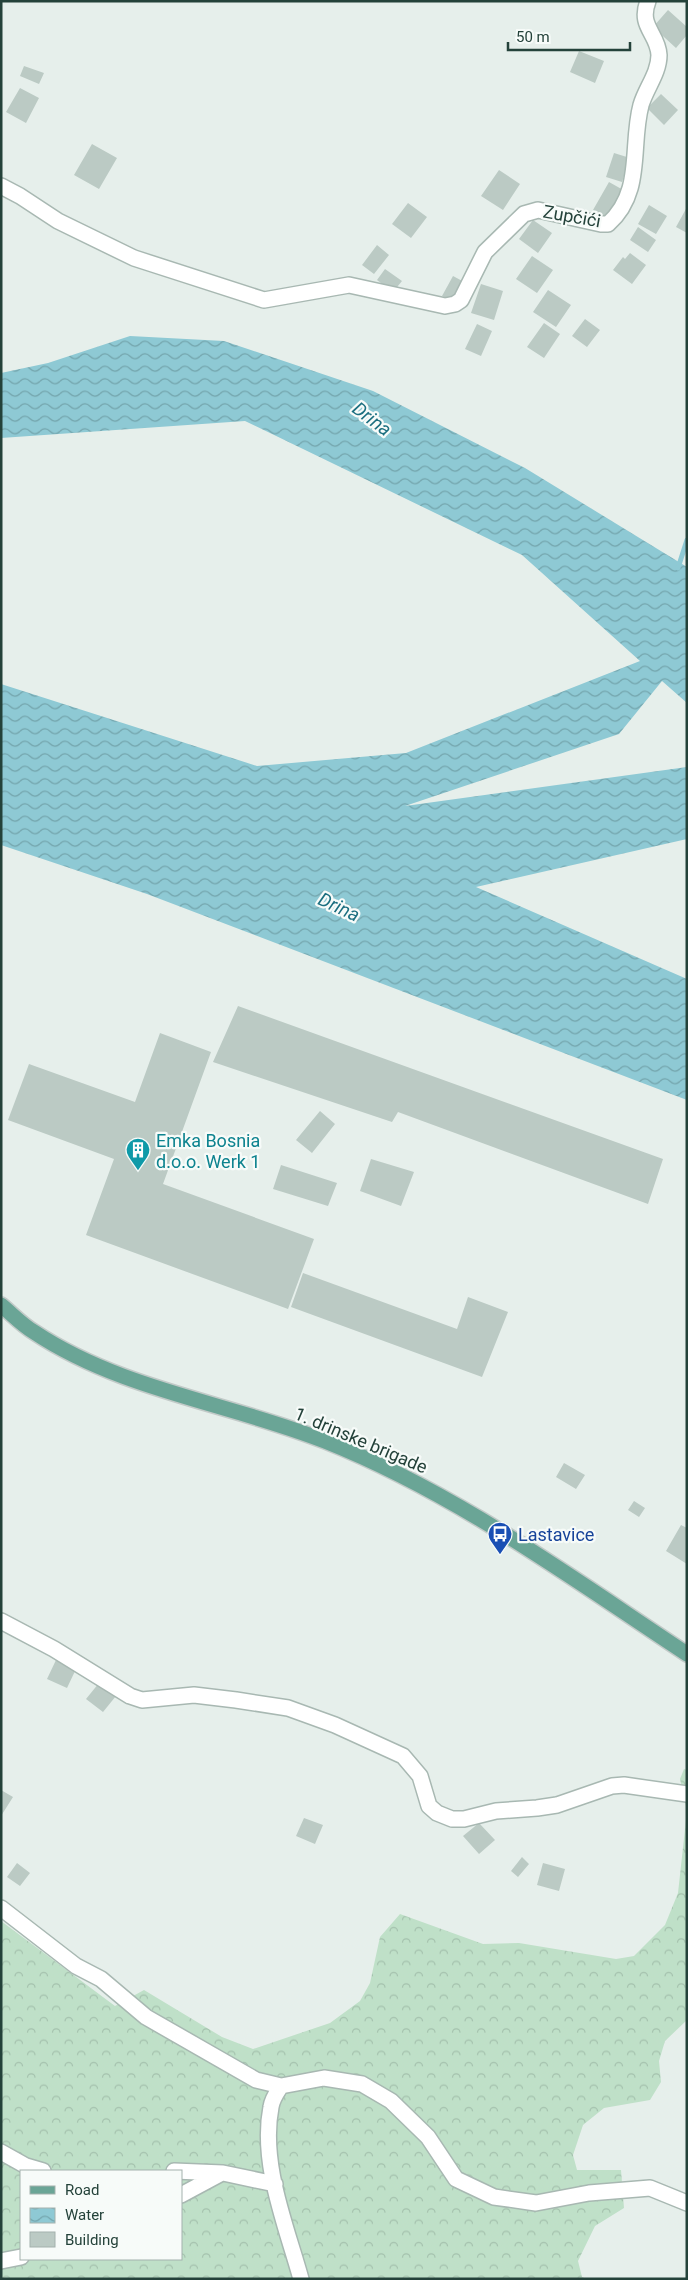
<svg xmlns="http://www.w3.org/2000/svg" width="688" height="2280" viewBox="0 0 688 2280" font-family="Roboto,sans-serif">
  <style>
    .forest { fill: url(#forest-crowns); fill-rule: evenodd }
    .water { fill: url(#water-waves) }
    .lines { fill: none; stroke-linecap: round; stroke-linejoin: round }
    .stream { stroke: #8ec9d4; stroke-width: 5 }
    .building { fill: #bbcac4 }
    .minor-casing { stroke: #a8b8b2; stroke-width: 18 }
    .primary-casing { stroke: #c2cac8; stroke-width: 18 }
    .minor { stroke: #fff; stroke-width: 15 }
    .primary { stroke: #6aa596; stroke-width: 15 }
    .labels { text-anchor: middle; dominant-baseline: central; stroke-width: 4.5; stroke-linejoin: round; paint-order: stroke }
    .street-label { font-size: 18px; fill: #24423a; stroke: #f7fbf9 }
    .culture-label { font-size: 18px; fill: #0d838f; stroke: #f7fbf9; text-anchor: start }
    .transit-label { font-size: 18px; fill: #164399; stroke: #f7fbf9; text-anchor: start }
    .water-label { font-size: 19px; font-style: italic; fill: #1c6f80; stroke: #f7fbf9 }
  </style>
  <defs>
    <pattern id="forest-crowns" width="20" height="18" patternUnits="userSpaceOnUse" patternTransform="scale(1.25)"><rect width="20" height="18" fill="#bfe0c8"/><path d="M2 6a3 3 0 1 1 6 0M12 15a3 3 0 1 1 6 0" fill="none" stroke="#a4c1ad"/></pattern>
    <pattern id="water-waves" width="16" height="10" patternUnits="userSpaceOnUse" patternTransform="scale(1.25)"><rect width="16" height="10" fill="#8ec9d4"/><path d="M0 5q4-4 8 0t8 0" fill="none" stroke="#74a5ad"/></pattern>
  </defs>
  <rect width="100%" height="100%" fill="#e6efeb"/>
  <path class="forest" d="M 684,1769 L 687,1770 L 687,2020 L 665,2041 L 659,2061 L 661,2082 L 650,2100 L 604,2108 L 583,2125 L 573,2155 L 577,2170 L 621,2170 L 624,2208 L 595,2226 L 578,2261 L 582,2277 L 586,2279 L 1,2279 L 1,1921 L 115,2006 L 144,1990 L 222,2037 L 253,2049 L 330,2023 L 360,2001 L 370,1983 L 380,1937 L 400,1914 L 483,1944 L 519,1943 L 616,1959 L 634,1956 L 665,1925 L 678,1893 L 687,1811 L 680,1779 ZM 21,2171 L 181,2171 L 181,2259 L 21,2259 Z"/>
  <path class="water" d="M 130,336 L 224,341 L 373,391 L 525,468 L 687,567 L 687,703 L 662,681 L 619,734 L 405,806 L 687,767 L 687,839 L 476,887 L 687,979 L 687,1100 L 147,894 L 1,845 L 1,684 L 257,766 L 406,753 L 640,661 L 522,555 L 245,421 L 1,438 L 1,373 L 48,363 Z"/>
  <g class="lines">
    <path class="stream" d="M 678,568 L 687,540"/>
  </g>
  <path class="building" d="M 668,10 L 687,27 L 687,35 L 676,48 L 653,27 Z
    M 579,51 L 604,61 L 595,83 L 570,72 Z
    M 24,66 L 44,73 L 39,84 L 20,76 Z
    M 20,88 L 39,98 L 26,123 L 6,112 Z
    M 661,94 L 678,110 L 664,125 L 647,108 Z
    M 92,144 L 117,158 L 99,189 L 74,175 Z
    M 614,153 L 630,158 L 622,182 L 606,177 Z
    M 499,170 L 520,184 L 503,210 L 481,196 Z
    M 609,182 L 625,191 L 608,220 L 593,210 Z
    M 408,203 L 427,217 L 411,238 L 392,224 Z
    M 649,205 L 667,216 L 656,234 L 638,224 Z
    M 687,207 L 687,233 L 676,227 Z
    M 533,220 L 552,233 L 538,253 L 519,239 Z
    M 638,227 L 656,240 L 648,252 L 630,240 Z
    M 377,245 L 389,255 L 374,274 L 362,265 Z
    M 630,253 L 646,265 L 632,284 L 613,270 L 623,257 L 625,259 Z
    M 532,256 L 553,270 L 537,293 L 516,279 Z
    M 385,269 L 402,281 L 393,292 L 377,280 Z
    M 453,276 L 466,283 L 455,303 L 442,296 Z
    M 481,284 L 503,291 L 494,320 L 471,313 Z
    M 548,290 L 571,305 L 556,327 L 533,312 Z
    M 585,319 L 600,330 L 587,347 L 572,336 Z
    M 544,323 L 560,334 L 544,358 L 527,347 Z
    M 477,324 L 492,331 L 481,356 L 465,349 Z
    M 238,1006 L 663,1159 L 648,1204 L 398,1112 L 392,1122 L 213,1062 Z
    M 160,1033 L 211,1052 L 163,1184 L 314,1239 L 288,1309 L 86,1235 L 114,1159 L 8,1120 L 29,1064 L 135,1102 Z
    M 320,1111 L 335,1124 L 312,1153 L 296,1140 Z
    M 371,1159 L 414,1172 L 401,1206 L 360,1191 Z
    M 281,1165 L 337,1183 L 328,1206 L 273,1189 Z
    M 303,1273 L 457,1329 L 468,1297 L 508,1312 L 482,1377 L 291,1307 Z
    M 564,1463 L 585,1475 L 576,1489 L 556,1477 Z
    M 634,1501 L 645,1508 L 639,1517 L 628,1510 Z
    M 681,1525 L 687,1528 L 687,1564 L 666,1551 Z
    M 56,1660 L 76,1669 L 67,1688 L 47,1679 Z
    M 99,1683 L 116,1696 L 103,1712 L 86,1699 Z
    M 1,1790 L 13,1797 L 1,1816 Z
    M 304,1818 L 323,1825 L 315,1844 L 296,1836 Z
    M 479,1823 L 495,1840 L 479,1854 L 463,1836 Z
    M 522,1857 L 529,1864 L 518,1877 L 511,1871 Z
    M 17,1863 L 30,1873 L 20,1886 L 7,1877 Z
    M 543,1863 L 565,1869 L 559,1891 L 537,1885 Z"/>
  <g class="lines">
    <defs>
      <path id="minor" d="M 1,186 L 20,196 L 58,221 L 134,258 L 264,300 L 349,285 L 445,306 L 455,304 L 461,300 L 485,252 L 524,214 L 538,210 L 601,224 L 608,224 C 644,192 630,146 641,105 C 646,88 659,73 659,55 C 658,33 638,27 648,1
        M 1,1621 L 54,1649 L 130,1696 L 142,1700 L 194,1695 L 236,1700 L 288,1708 L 335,1725 L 403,1756 L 420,1776 L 429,1806 L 437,1813 L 452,1819 L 464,1819 L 496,1811 L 537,1808 L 557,1805 L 612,1786 L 624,1785 L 687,1794
        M 1,1908 L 76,1966 L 101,1979 L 146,2017 L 256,2080 L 281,2086 L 324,2078 L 362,2084 L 391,2101 L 428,2137 L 456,2179 L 494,2197 L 536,2203 L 589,2193 L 650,2188 L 687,2203
        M 281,2086 C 277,2092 272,2099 271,2107 C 260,2163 286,2225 301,2279
        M 1,2152 L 26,2166 L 43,2171
        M 174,2171 L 223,2173 L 275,2184
        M 181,2195 L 222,2173
        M 1,2261 L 21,2257"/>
      <path id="primary" d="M 1,1305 C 12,1314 22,1325 34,1332 C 121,1390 229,1403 325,1441 C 456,1493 570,1577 687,1654"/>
    </defs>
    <use href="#minor" class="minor-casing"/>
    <use href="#primary" class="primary-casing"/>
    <use href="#minor" class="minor"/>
    <use href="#primary" class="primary"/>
  </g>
  <defs>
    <symbol id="building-pin" viewBox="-11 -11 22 30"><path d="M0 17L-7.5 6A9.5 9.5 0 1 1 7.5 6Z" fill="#0f9aa8" stroke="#f7fbf9"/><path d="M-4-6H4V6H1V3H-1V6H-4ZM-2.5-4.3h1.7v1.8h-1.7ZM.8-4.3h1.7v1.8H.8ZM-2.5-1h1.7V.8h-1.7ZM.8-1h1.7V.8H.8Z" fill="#fff"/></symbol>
    <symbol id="bus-pin" viewBox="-11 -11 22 30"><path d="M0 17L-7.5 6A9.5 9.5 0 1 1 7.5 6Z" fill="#1a4fb4" stroke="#f7fbf9"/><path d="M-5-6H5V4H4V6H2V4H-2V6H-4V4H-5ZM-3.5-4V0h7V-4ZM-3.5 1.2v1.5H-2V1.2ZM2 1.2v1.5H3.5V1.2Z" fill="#fff"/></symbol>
  </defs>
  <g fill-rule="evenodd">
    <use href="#building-pin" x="124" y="1136" width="28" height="38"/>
    <use href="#bus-pin" x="486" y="1520" width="28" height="38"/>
  </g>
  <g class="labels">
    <g class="street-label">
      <text transform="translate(572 216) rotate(10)">Zupčići</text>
      <text transform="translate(361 1440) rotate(23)">1. drinske brigade</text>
    </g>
    <g class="culture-label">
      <text x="156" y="1140">Emka Bosnia<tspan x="156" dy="21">d.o.o. Werk 1</tspan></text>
    </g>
    <g class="transit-label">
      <text x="518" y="1534">Lastavice</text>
    </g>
    <g class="water-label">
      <text transform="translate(372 419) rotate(37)">Drina</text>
      <text transform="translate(339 907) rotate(25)">Drina</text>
    </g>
  </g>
  <rect width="688" height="2280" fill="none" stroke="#24423a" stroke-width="5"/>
  <rect x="20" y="2170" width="162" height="90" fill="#f7fbf9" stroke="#a3b1ad"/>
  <rect x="30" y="2186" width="25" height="8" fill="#6aa596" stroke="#a3b1ad"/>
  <text x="65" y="2195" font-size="15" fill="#24423a">Road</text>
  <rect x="30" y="2208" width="25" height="15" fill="url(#water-waves)" stroke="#a3b1ad"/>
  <text x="65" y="2220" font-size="15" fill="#24423a">Water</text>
  <rect x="30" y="2232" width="25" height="15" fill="#bbcac4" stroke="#a3b1ad"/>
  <text x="65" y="2245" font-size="15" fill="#24423a">Building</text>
  <path d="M508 42v8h122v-8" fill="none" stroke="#24423a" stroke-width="2.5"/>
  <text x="516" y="42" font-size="15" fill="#24423a" stroke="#f7fbf9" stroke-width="4" paint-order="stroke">50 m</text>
</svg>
